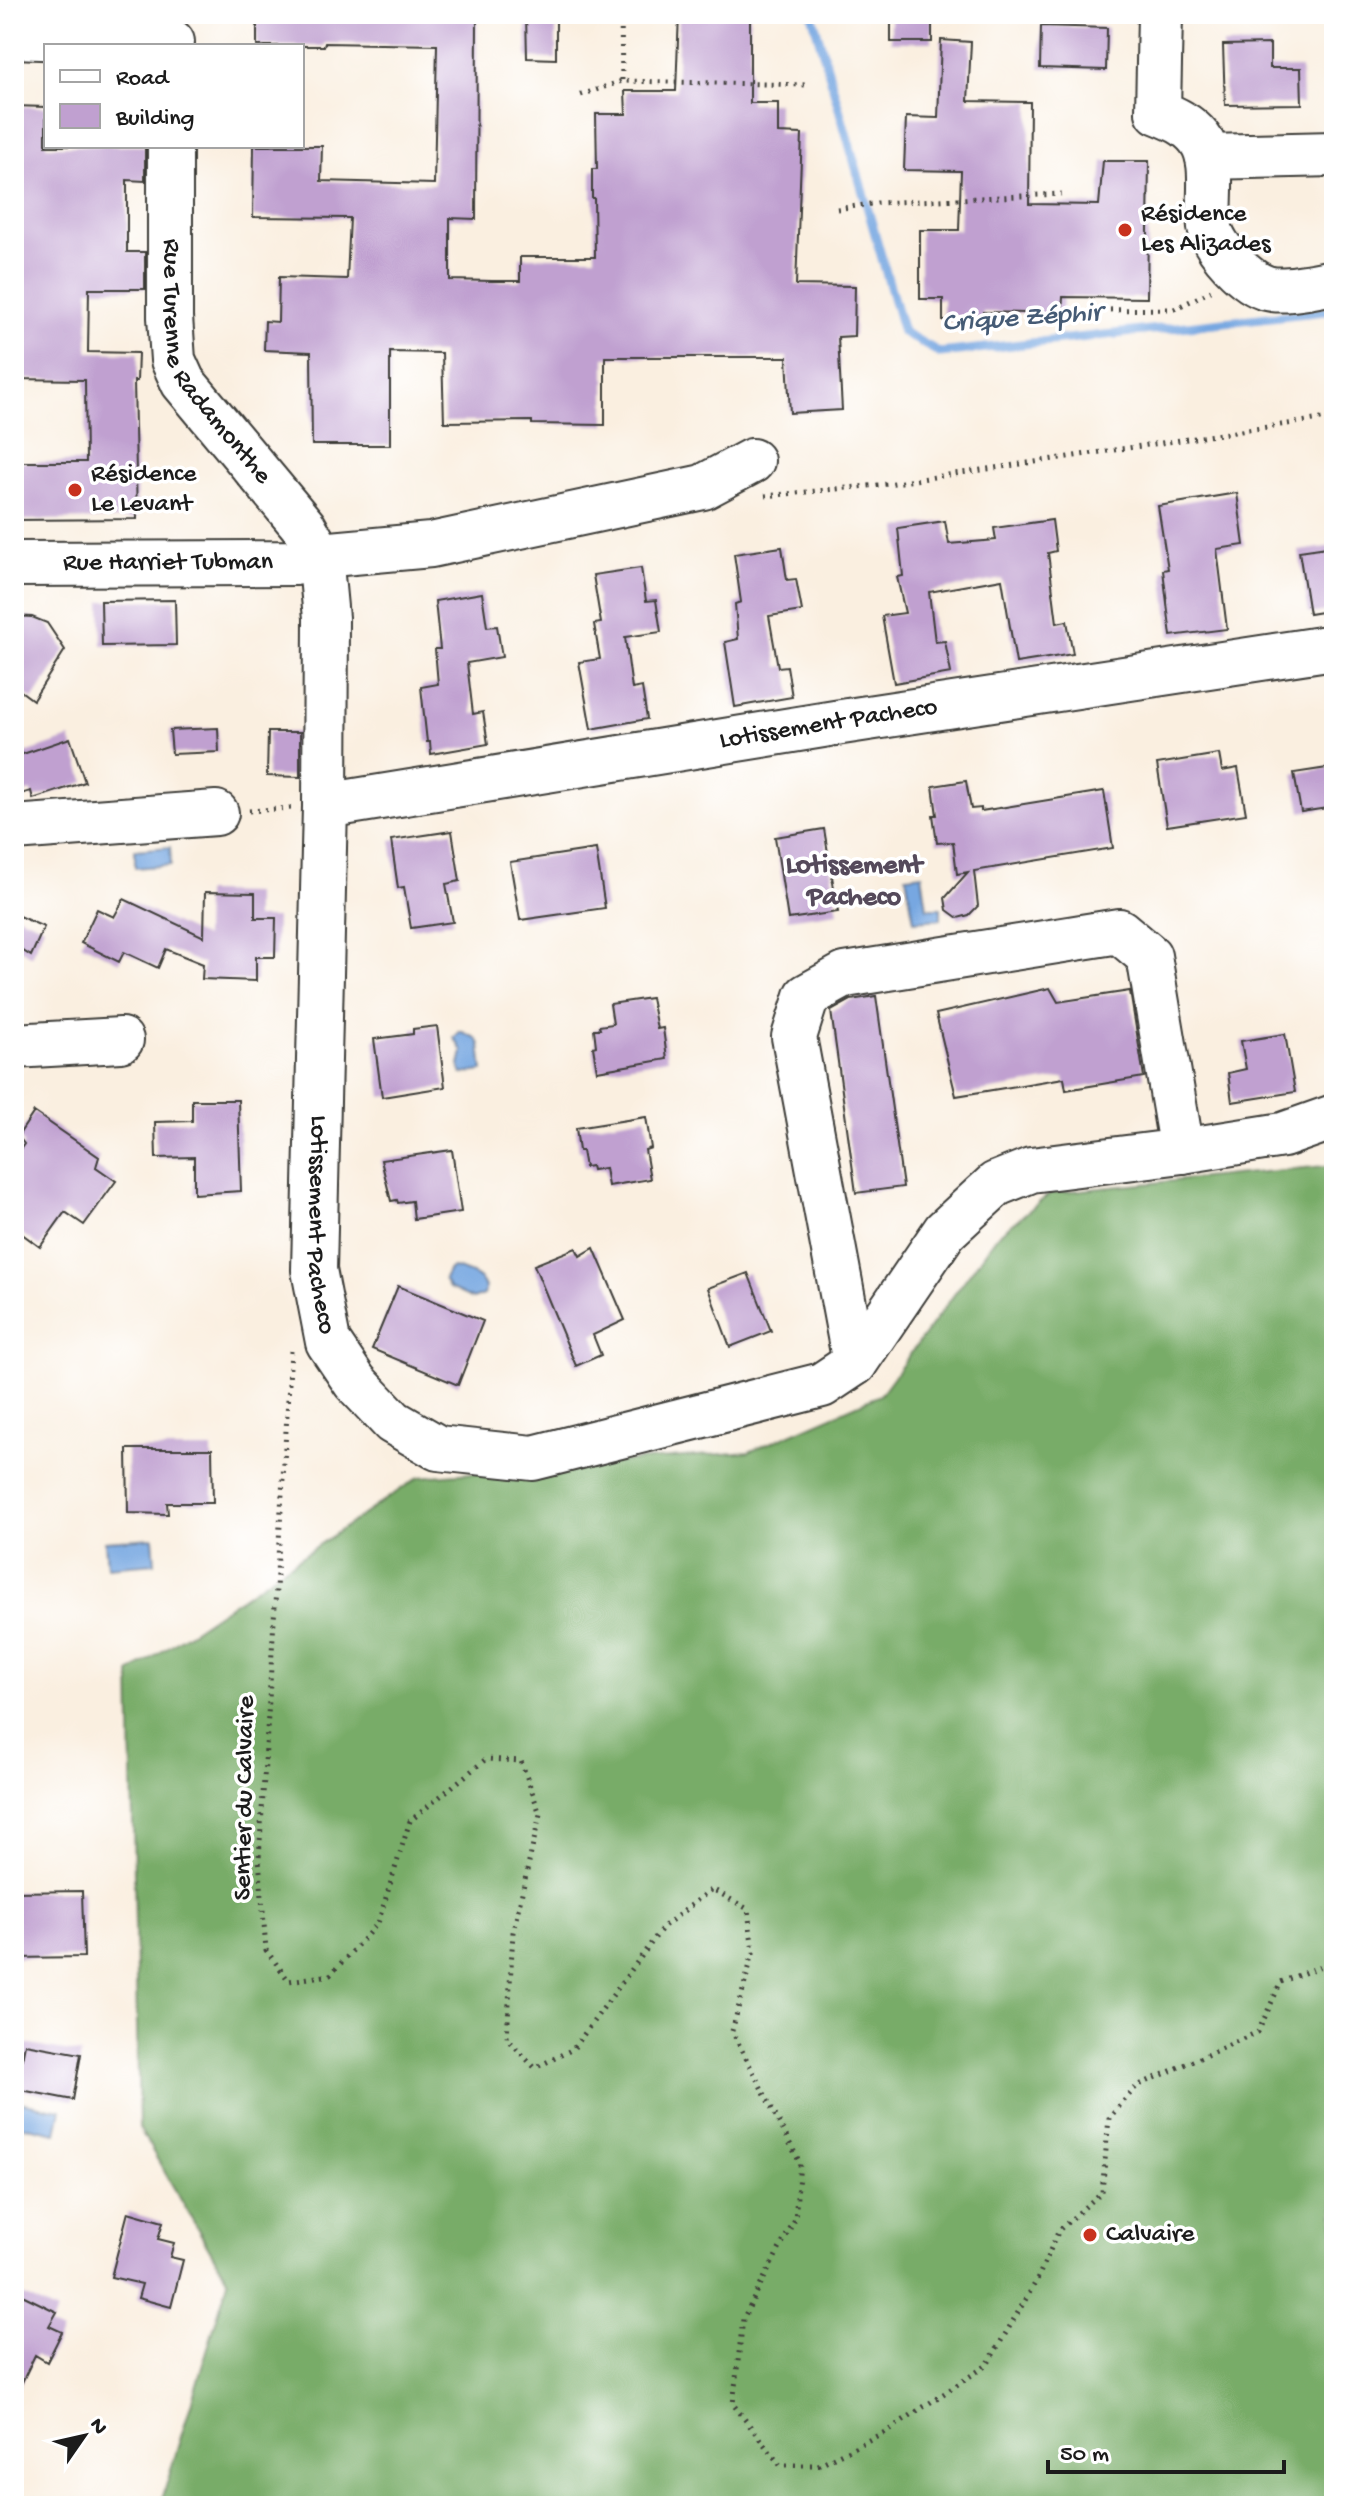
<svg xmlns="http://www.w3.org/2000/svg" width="1348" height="2520" viewBox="0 0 1348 2520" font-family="'Gochi Hand',sans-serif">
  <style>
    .forest { fill: #78ac68; stroke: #4a6442; stroke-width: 2 }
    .water { fill: #77a7e1; stroke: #4a627e; stroke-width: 2 }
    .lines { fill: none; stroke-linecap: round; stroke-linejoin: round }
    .stream { stroke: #77a7e1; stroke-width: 9 }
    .building { fill: #c0a0d0 }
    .minor-casing { stroke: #3d3c39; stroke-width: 48 }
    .path { stroke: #3d3c39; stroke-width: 5; stroke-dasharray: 2 6; stroke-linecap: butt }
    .minor { stroke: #fff; stroke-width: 44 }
    .poi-dot { fill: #c8321e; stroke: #fff; stroke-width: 3 }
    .labels { text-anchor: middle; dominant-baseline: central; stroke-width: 7; stroke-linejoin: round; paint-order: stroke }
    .poi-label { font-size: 26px; fill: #1c1c1c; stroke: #fff; text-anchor: start }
    .street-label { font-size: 26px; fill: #1c1c1c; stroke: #fff }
    .water-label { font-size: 28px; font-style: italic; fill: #455b75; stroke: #fff }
    .neighbourhood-label { font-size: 28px; font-weight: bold; fill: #554a5b; stroke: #fff }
  </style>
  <rect width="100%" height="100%" fill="#fff"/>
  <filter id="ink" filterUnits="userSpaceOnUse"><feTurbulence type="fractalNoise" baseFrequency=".0125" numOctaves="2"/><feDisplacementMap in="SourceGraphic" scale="16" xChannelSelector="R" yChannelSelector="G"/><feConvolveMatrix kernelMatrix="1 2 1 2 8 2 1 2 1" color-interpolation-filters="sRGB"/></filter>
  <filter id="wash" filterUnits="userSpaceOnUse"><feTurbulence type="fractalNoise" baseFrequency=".006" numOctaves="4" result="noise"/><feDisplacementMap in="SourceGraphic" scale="32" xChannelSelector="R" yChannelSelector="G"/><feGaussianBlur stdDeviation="1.8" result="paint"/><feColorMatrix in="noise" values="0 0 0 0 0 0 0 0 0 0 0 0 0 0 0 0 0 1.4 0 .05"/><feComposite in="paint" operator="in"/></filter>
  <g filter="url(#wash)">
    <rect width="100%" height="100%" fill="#faefe0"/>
    <path class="forest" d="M 1334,1165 L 1334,2506 L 160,2506 L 228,2281 L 139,2128 L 130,1673 L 419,1477 L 749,1452 L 880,1395 L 998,1235 L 1051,1193 Z"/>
    <path class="water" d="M 170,847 L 171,865 L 135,868 L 135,850 Z
      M 922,874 L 927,908 L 941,908 L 941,919 L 914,921 L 906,876 Z
      M 460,1031 L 476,1038 L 480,1044 L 483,1071 L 462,1074 L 460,1066 L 463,1051 L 454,1038 Z
      M 454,1268 C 468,1272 490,1278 484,1295 L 473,1299 L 449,1288 L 444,1279 L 449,1269 Z
      M 153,1538 L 155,1563 L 107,1567 L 105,1541 Z
      M 14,2101 L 61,2110 L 56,2133 L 14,2124 Z"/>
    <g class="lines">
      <path class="stream" d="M 812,14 L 903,332 L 940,353 L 1334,310"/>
    </g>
    <g id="blocks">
      <path class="building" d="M 257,14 L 477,14 L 476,219 L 450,218 L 450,280 L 492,281 L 520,281 L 520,257 L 595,257 L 594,198 L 592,198 L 592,169 L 597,169 L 596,114 L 626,114 L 625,91 L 676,91 L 679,14 L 750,14 L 750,103 L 778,103 L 778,133 L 802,134 L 796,285 L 855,286 L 854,336 L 838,337 L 842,410 L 790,413 L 787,357 L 605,357 L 605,425 L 532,424 L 532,421 L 444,422 L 442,353 L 390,352 L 390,445 L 312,445 L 311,352 L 264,350 L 265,321 L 278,322 L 279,277 L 347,279 L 350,218 L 253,217 L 254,146 L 322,146 L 321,181 L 434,184 L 437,45 L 325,43 L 324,46 L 257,46 Z
        M 526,14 L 556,14 L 556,59 L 527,58 Z
        M 891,14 L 932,14 L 932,42 L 891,42 Z
        M 1041,26 L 1107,28 L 1106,70 L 1040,68 Z
        M 941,40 L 971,42 L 968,101 L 1030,102 L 1029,204 L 1099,205 L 1103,161 L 1149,161 L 1147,298 L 1063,297 L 1062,314 L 983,312 L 983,321 L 943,321 L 943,299 L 920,299 L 920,230 L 959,230 L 961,171 L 904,170 L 906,117 L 938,118 Z
        M 1270,44 L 1270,68 L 1301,68 L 1302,104 L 1225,105 L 1223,45 Z
        M 14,106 L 46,107 L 46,146 L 145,146 L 145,181 L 127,180 L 127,252 L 145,252 L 145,289 L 89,289 L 88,352 L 138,353 L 137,381 L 134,381 L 137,519 L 14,520 L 14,462 L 86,462 L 85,380 L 14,379 Z
        M 1237,493 L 1244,545 L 1217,549 L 1227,629 L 1171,636 L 1163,570 L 1168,569 L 1158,506 Z
        M 1052,520 L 1056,551 L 1048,553 L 1057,623 L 1067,621 L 1073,654 L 1016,663 L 1002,579 L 929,592 L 935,642 L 945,641 L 951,673 L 894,683 L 882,616 L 905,613 L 897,577 L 903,576 L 898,528 L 945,521 L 949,544 L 996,540 L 994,528 Z
        M 1334,546 L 1334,610 L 1309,614 L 1299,551 Z
        M 782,547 L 787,580 L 796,579 L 802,611 L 769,616 L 778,667 L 787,666 L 792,697 L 735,707 L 725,642 L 738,639 L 735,604 L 741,602 L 734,554 Z
        M 641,568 L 646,601 L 656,600 L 661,632 L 625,637 L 632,689 L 642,687 L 647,719 L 591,729 L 579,662 L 600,659 L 594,624 L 601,623 L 593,575 Z
        M 482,593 L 487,627 L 497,626 L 502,657 L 467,663 L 473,714 L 483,712 L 488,744 L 431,754 L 430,742 L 427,742 L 421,687 L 438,684 L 435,649 L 440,649 L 435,601 Z
        M 175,600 L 176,645 L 102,646 L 101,601 Z
        M 14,616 L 32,617 L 47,623 L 65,650 L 33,700 L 14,686 Z
        M 218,728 L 219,752 L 172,754 L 170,730 Z
        M 268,732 L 300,732 L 300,777 L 267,776 Z
        M 70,738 L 85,782 L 33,799 L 31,791 L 14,796 L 14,757 Z
        M 1219,754 L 1222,771 L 1238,768 L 1246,814 L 1167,826 L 1157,764 Z
        M 1334,767 L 1334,807 L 1301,812 L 1294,773 Z
        M 966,781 L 971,809 L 981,808 L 981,811 L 1104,791 L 1113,848 L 974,871 L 978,906 L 969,915 L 958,918 L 947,910 L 945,898 L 968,872 L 957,874 L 953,842 L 937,843 L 933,815 L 937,815 L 933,786 Z
        M 824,829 L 838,912 L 788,919 L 775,837 Z
        M 452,831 L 460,881 L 446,884 L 453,922 L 411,928 L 404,887 L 398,888 L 391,840 Z
        M 596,849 L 605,908 L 520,920 L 510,862 Z
        M 205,892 L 255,893 L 255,918 L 276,918 L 275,957 L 256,957 L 256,981 L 202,979 L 203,964 L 166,949 L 158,968 L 124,952 L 119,962 L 81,943 L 97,909 L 114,917 L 124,899 L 204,937 Z
        M 14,914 L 44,927 L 31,956 L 14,945 Z
        M 1050,988 L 1058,1002 L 1130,991 L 1144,1077 L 1066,1090 L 1064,1078 L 956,1096 L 936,1014 Z
        M 876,996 L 903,1187 L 856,1193 L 831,1011 L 851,1000 Z
        M 651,998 L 657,1029 L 663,1028 L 667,1059 L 597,1071 L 593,1047 L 596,1046 L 594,1029 L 600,1029 L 599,1026 L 613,1024 L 610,1004 Z
        M 437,1026 L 445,1087 L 382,1097 L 374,1039 L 413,1034 L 413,1029 Z
        M 1285,1034 L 1295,1092 L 1232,1102 L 1228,1073 L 1246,1069 L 1241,1041 Z
        M 192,1100 L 238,1100 L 241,1191 L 194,1194 L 194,1157 L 156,1158 L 155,1122 L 192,1121 Z
        M 34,1112 L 99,1157 L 96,1167 L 116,1181 L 84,1225 L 65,1212 L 40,1247 L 14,1228 L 14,1158 L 24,1144 L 18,1136 Z
        M 646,1117 L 651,1148 L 645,1150 L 650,1179 L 608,1186 L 605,1168 L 592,1170 L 591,1166 L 585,1167 L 582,1151 L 579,1151 L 576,1128 Z
        M 452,1150 L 461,1212 L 414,1219 L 412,1201 L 398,1203 L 397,1200 L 391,1201 L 381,1160 Z
        M 576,1248 L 580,1256 L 594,1248 L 625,1320 L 593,1335 L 601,1355 L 576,1366 L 534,1265 Z
        M 748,1273 L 771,1331 L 730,1347 L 708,1288 Z
        M 398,1286 L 483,1321 L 458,1385 L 372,1349 Z
        M 127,1449 L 212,1449 L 213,1503 L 167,1503 L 168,1514 L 128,1513 Z
        M 82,1891 L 84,1957 L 14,1958 L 14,1892 Z
        M 25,2044 L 81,2054 L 73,2100 L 16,2089 Z
        M 128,2212 L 163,2222 L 158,2239 L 174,2243 L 170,2257 L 183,2260 L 171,2307 L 138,2298 L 142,2284 L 111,2277 Z
        M 14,2291 L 57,2312 L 49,2326 L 62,2332 L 47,2362 L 35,2355 L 14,2399 Z"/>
    </g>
  </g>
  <g filter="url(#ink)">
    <use href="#blocks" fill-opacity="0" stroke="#3d3c39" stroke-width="2"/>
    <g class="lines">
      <defs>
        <g id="minor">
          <path d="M 1160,14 L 1158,112 C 1173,118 1188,124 1199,138 C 1217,160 1207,200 1210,227 C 1213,248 1247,283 1267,288 C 1284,293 1316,285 1334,282"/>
          <path d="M 14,36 L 172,42"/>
          <path id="s1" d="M 170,146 L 170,317 L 173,360 L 183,382 L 304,527 L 320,555 L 326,618 L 325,806 L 314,1270 L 328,1342 L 355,1382 L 393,1422 L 438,1448 L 533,1458 L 822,1385 L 855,1363 L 945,1231 L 996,1184 L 1031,1170 L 1182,1151 L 1283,1135 L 1334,1117"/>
          <path d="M 1208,157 L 1334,154"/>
          <path id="s2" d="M 14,564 L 296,563 L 320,555 L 431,545 L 703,487 L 752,461"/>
          <path id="s3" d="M 325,806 L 835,723 L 1334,647"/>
          <path d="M 14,828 L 216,813"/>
          <path d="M 14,1046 L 121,1040"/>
          <path d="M 855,1363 L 794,1037 L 807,996 L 845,975 L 1119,931 L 1149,956 L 1182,1151"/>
        </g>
      </defs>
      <use href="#minor" class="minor-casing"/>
      <path class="path" d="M 621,14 L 622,81
        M 581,95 L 622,81 L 810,85
        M 837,209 L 877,203 L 1061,194
        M 1102,310 L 1174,309 L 1211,291
        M 765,496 L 888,484 L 1334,417
        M 249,811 L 291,808
        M 291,1351 L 259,1858 L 266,1950 L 289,1981 L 330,1975 L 378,1923 L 410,1821 L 486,1759 L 521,1761 L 540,1814 L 513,1932 L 507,2038 L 535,2068 L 573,2049 L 663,1927 L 712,1889 L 748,1909 L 753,1953 L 732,2031 L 800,2163 L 795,2219 L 743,2319 L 733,2404 L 780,2465 L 818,2465 L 887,2431 L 987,2365 L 1037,2280 L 1059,2230 L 1102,2192 L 1109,2118 L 1137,2086 L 1258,2032 L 1281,1982 L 1334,1961"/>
      <use href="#minor" class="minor"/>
    </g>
  </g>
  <g class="poi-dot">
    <circle cx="1125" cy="230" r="8"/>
    <circle cx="75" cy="490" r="8"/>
    <circle cx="1090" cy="2235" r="8"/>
  </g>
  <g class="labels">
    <g class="poi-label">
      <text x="1141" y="215">Résidence<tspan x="1141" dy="30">Les Alizades</tspan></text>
      <text x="91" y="475">Résidence<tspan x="91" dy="30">Le Levant</tspan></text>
      <text x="1106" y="2235">Calvaire</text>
    </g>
    <g class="street-label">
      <text stroke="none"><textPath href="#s1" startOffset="230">Rue Turenne Radamonthe</textPath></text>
      <text stroke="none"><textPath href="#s2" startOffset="154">Rue Harriet Tubman</textPath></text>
      <text stroke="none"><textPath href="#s3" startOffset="510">Lotissement Pacheco</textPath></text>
      <text stroke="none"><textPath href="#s1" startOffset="1130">Lotissement Pacheco</textPath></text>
      <text transform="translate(246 1798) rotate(-89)">Sentier du Calvaire</text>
    </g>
    <g class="water-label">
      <text transform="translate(1022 319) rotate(-4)">Crique Zéphir</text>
    </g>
    <g class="neighbourhood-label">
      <text x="854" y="866">Lotissement<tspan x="854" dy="32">Pacheco</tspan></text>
    </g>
  </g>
  <rect width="1348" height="2520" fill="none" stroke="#fff" stroke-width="48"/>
  <rect x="44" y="44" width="260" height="104" fill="#ffffff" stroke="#a4a4a4" stroke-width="2"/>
  <rect x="60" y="70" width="40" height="12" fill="#ffffff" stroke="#a4a4a4" stroke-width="2"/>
  <text x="116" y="84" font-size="24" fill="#1c1c1c">Road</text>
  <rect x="60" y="104" width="40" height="24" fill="#c0a0d0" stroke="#a4a4a4" stroke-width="2"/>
  <text x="116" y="124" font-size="24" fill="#1c1c1c">Building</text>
  <g transform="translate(84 2436) rotate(56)" stroke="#ffffff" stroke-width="6" paint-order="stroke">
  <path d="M0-6L14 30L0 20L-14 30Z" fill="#1c1c1c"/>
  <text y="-12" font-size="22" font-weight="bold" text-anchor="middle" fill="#1c1c1c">N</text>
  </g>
  <path d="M1048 2460v12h236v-12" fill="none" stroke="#1c1c1c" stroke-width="4"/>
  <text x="1060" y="2460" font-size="24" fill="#1c1c1c" stroke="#ffffff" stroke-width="6" paint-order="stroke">50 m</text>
</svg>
